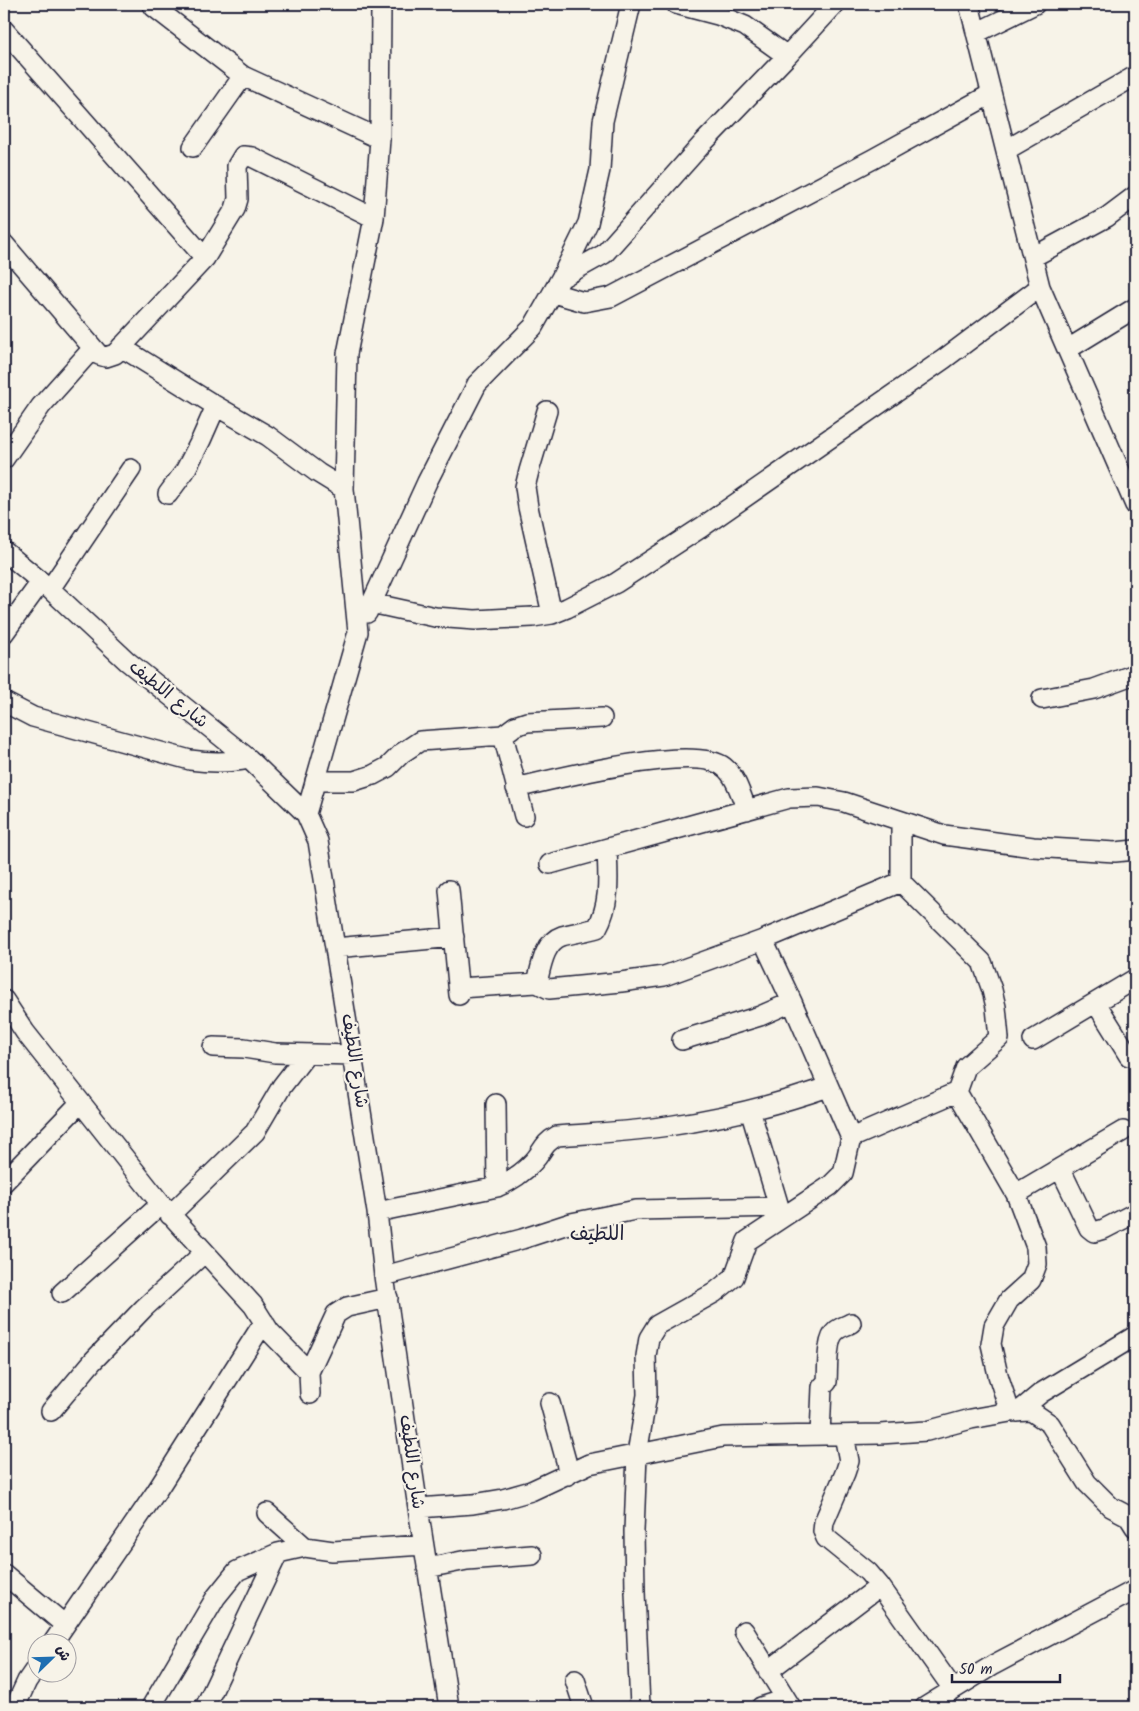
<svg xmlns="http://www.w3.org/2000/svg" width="1139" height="1711" viewBox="0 0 1139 1711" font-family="Kalam,'Playpen Sans Arabic',sans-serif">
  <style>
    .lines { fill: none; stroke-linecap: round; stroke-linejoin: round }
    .minor-casing { stroke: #22223b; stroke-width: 22 }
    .minor { stroke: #f7f3e8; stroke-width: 19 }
    .labels { text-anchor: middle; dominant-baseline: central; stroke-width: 4.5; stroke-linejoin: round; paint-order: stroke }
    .street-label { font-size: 18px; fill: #22223b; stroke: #f7f3e8 }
    .quarter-label { font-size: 20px; fill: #22223b; stroke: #f7f3e8 }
  </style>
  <rect width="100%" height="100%" fill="#f7f3e8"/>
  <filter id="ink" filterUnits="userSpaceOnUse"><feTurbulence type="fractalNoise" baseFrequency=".02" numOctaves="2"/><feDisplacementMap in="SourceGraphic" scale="10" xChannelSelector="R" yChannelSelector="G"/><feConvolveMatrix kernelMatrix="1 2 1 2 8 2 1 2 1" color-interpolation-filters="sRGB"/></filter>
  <g filter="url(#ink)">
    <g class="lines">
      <defs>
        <path id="minor" d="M 152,4 L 154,7 L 243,76 L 380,139
          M 676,4 L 718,15 L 745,26 L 787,56
          M 969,4 L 1040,287 L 1135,505
          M 4,30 L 205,258
          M 976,33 L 1035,4
          M 193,147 L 243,76
          M 1006,150 L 1135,76
          M 4,244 L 99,355 L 106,357 L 115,354 L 205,258 L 235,209 L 238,199 L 237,166 L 243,156 L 252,157 L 374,218
          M 1033,257 L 1107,217 L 1135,196
          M 561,278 L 604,254 L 704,142 L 787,56 L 835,4
          M 553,293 L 584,302 L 611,297 L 873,159 L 991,94
          M 121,347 L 216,406 L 268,436 L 318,473 L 344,489
          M 1068,349 L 1135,308
          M 547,411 L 529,471 L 525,487 L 528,507 L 552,614
          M 4,459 L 41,406 L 93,348
          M 168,494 L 185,471 L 201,440 L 216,406
          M 4,551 L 50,589 L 127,661 L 249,759 L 306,814 L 318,841 L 377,1212 L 384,1276 L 418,1508 L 449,1707
          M 50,589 L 131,469
          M 371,603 L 435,617 L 475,620 L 533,617 L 552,614 L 567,608 L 616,583 L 702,527 L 944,359 L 1040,287
          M 367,613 L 427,482 L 477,384 L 533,327 L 561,278 L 588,223 L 600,170 L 603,121 L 631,4
          M 4,633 L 41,582
          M 1042,699 L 1094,689 L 1135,674
          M 4,702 L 33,717 L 190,760 C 211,763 229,763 249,759
          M 503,735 L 524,816
          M 315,781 L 354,781 L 373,775 L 388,767 L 402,753 L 420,741 L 503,735 L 515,726 L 527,722 L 602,718
          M 516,788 C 554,779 695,743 724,767 C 736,776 741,796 747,810
          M 306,814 L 358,632 L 344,489 L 347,354 L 374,218 L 380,139 L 381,4
          M 550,864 L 789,798 L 818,797 L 844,802 L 944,835 L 1033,847 L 1115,852 L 1135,850
          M 449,890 L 459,995
          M 335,948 L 454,937
          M 537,983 C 541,967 544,942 562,936 C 574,933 586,931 597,928 C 611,903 608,876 607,849
          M 459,988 L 537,983 L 549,989 L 621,982 L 664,976 L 763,940 L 901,882
          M 4,1000 L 25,1032 L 161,1204 L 253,1305 L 270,1332 L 309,1372
          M 1096,1003 L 1129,1056
          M 682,1040 L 760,1016 L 792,1002
          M 1033,1040 L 1135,979
          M 213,1047 L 244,1048 L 275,1053 L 353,1055
          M 957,1092 L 1016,1194 L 1036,1247 L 1037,1264 L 1031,1280 L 1009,1300 L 994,1326 L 991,1344 L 998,1375 L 1010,1412
          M 496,1104 L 497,1187
          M 750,1110 L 782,1217
          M 851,1138 L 957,1092 L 966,1067 L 999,1038 L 996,1007 L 992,990 L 982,962 L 901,882 L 901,821
          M 1060,1168 L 1089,1228 L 1094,1232 L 1104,1229 L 1135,1213
          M 4,1182 L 80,1103
          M 1016,1194 L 1123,1131
          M 377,1212 L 497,1187 C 511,1181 522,1174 533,1162 C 543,1152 542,1144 557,1136 C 593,1133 631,1132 668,1126 C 722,1118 776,1105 828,1087
          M 170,1215 L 255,1132 L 282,1086 L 306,1055
          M 384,1276 L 522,1239 L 571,1223 L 636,1210 L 779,1207
          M 62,1293 L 161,1204
          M 310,1394 L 309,1372 L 336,1314 L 347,1307 L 388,1298
          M 550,1403 L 566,1461 L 568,1475
          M 51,1411 L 93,1361 L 144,1308 L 204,1253
          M 1018,1412 L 1041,1393 L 1135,1336
          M 820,1435 L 822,1387 L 827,1382 C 828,1369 826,1339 836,1331 C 840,1327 846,1326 851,1323
          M 844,1435 L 849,1461 L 845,1473 L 824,1522 L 823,1531 L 826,1538 L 868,1572 L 880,1586 L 953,1689
          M 418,1508 L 473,1504 L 503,1499 L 531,1491 L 589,1464 L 723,1437 L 880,1434 L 927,1431 L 971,1419 L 1010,1412 L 1031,1411 L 1050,1424 L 1087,1483 L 1111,1507 L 1128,1516 L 1135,1527
          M 267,1513 L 305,1547
          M 427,1568 L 467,1560 L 532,1555
          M 4,1574 L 65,1625
          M 744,1631 L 791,1707
          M 52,1644 L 156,1492 L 264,1322
          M 768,1671 L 880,1586
          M 575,1680 L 584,1707
          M 15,1707 L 27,1681 L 38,1665
          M 151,1707 L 216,1597 L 237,1571 L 278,1553 L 305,1547 L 333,1551 L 423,1545
          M 205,1707 L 278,1553
          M 640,1707 L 635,1592 L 634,1531 L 637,1454 L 647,1395 L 646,1356 L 649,1338 L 657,1325 L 714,1293 L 734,1277 L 747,1241 L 830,1186 L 843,1173 L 851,1138 L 792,1002 L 763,940
          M 761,1707 L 786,1699
          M 925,1707 L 993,1665 L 1135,1590"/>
      </defs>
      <use href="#minor" class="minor-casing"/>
      <use href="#minor" class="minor"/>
    </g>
  </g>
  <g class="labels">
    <g class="street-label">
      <text transform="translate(168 695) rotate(39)">شارع اللطيف</text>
      <text transform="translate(354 1061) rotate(81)">شارع اللطيف</text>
      <text transform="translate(411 1462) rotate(82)">شارع اللطيف</text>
    </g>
    <g class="quarter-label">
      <text x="597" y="1235">اللطيف</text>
    </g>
  </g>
  <rect width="1139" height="1711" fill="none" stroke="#f7f3e8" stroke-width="20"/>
  <rect x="10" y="10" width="1119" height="1691" fill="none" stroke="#22223b" stroke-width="2" filter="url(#ink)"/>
  <g transform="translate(52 1658) rotate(67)"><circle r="24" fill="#f7f3e8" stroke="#a29fa3"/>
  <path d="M0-4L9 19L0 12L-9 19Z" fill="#1f6fb2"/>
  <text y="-8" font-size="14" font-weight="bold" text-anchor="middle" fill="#22223b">ش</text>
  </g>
  <path d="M952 1674v8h108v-8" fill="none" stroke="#22223b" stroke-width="2.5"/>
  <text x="959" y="1674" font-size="15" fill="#22223b" stroke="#f7f3e8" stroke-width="4" paint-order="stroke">50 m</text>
</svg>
